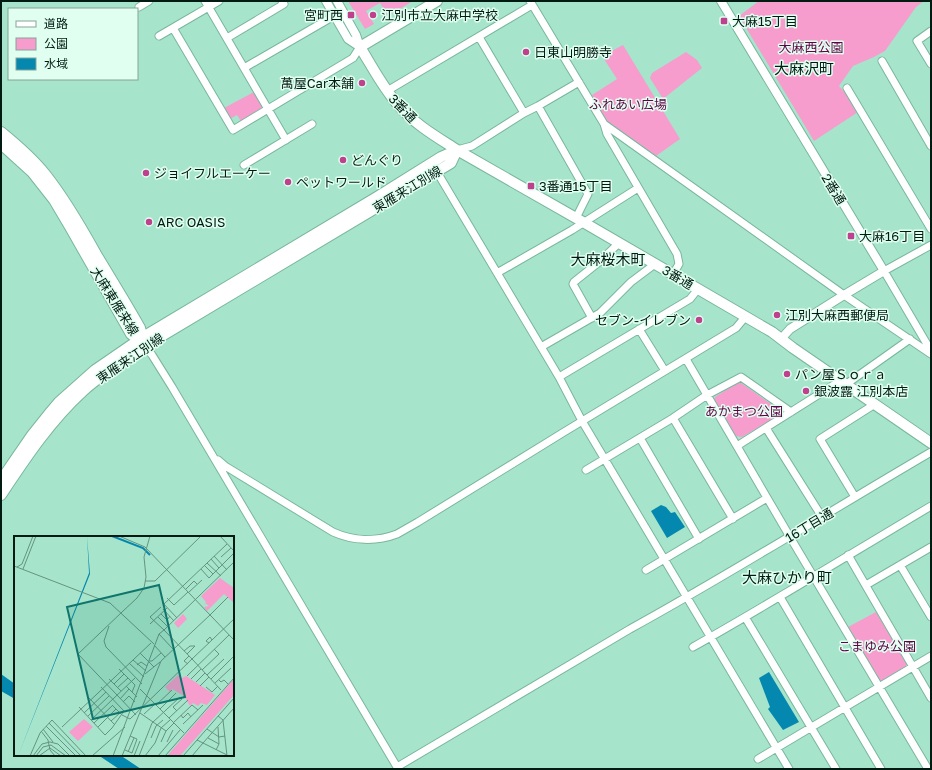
<svg xmlns="http://www.w3.org/2000/svg" width="932" height="770" viewBox="0 0 932 770" font-family="'Golos Text','Noto Sans JP',sans-serif">
  <style>
    .green { fill: #f69dcd }
    .water { fill: #0488af }
    .lines { fill: none; stroke-linecap: round; stroke-linejoin: round }
    .minor-casing { stroke: #79b79d; stroke-width: 9 }
    .tertiary-casing { stroke: #79b79d; stroke-width: 10 }
    .secondary-casing { stroke: #79b79d; stroke-width: 12 }
    .minor { stroke: #fff; stroke-width: 7 }
    .tertiary { stroke: #fff; stroke-width: 8 }
    .secondary { stroke: #fff; stroke-width: 10 }
    .poi-dot { fill: #bf408d; stroke: #e0fff1; stroke-width: 1.5 }
    .labels { text-anchor: middle; dominant-baseline: central; stroke-width: 3; stroke-linejoin: round; paint-order: stroke }
    .poi-label { font-size: 13px; fill: #021b12; stroke: #e0fff1; text-anchor: start }
    .park-label { font-size: 13px; fill: #610343; stroke: #e0fff1 }
    .street-label { font-size: 13px; fill: #021b12; stroke: #e0fff1 }
    .quarter-label { font-size: 15px; fill: #021b12; stroke: #e0fff1 }
    .inset-river { fill: none; stroke: #0488af; stroke-width: 2 }
    .inset-road { fill: none; stroke: #649481; stroke-width: 1 }
    .view { fill: #0f766e; fill-opacity: 0.15; stroke: #0f766e; stroke-width: 2 }
    .inset-edge { fill: none; stroke: #021b12; stroke-width: 2 }
  </style>
  <rect width="100%" height="100%" fill="#a6e5cb"/>
  <path class="green" d="M 348,1 L 413,1 L 388,16 L 380,3 L 366,11 L 374,24 L 365,29 Z
    M 759,1 L 924,1 L 916,7 L 885,51 L 874,57 L 853,66 L 839,86 L 847,95 L 858,112 L 814,141 L 739,16 Z
    M 623,45 L 680,139 L 656,156 L 607,123 L 592,95 L 617,79 L 602,56 Z
    M 686,52 L 697,60 L 702,68 L 663,99 L 650,78 L 652,73 Z
    M 254,92 L 264,108 L 241,121 L 237,115 L 230,119 L 224,108 Z
    M 737,383 L 741,383 L 781,411 L 780,415 L 742,437 L 735,436 L 713,402 L 715,397 Z
    M 876,612 L 907,664 L 905,669 L 881,682 L 878,678 L 848,627 Z"/>
  <path class="water" d="M 661,505 L 666,507 L 671,513 L 675,512 L 685,527 L 667,538 L 651,511 Z
    M 769,672 L 799,722 L 783,730 L 768,709 L 770,707 L 759,678 Z
    M 1,674 L 15,684 L 15,699 L 1,691 Z
    M 98,755 L 120,755 L 141,769 L 119,769 Z"/>
  <g class="lines">
    <defs>
      <path id="minor" d="M 205,1 L 286,140
        M 530,1 L 604,124 L 844,295 L 931,354
        M 139,7 L 149,1
        M 173,28 L 233,130 L 353,58 L 360,47
        M 931,31 L 917,41 L 931,64
        M 159,36 L 219,1
        M 479,37 L 524,113
        M 227,38 L 284,4 L 282,1
        M 882,61 L 931,146
        M 244,68 L 339,13
        M 847,88 L 931,229
        M 387,91 L 532,5
        M 538,106 L 588,194 L 576,218
        M 604,124 L 607,134 L 677,254 L 679,264 L 673,274
        M 457,150 L 472,146 L 524,113 L 538,106 L 579,82
        M 244,165 L 312,124
        M 437,172 L 559,377 L 582,421 L 789,769
        M 931,245 L 884,271 L 931,351
        M 497,273 L 572,230 L 638,188
        M 592,318 L 573,284 L 574,282 L 599,262 L 619,243
        M 639,329 L 665,371
        M 145,346 L 152,355 L 172,387 L 397,767 L 630,629 C 732,573 830,511 931,452
        M 541,347 L 600,313 L 631,282 L 655,264
        M 686,359 L 790,537 L 928,769
        M 559,377 L 690,299 L 698,289
        M 845,385 L 910,339
        M 673,418 L 733,519
        M 766,428 L 822,517
        M 640,438 L 699,539
        M 737,446 L 840,381
        M 218,460 L 225,466 L 333,532 C 353,541 376,542 397,534 C 404,530 411,526 418,522 L 564,432 L 736,328 L 746,316
        M 586,470 L 673,418 L 707,395 L 741,377 L 791,412
        M 855,497 L 820,439 L 875,404
        M 848,555 L 931,698
        M 900,565 L 931,617
        M 646,570 L 767,498
        M 866,585 L 931,547
        M 780,597 L 881,769
        M 745,617 L 836,769
        M 693,647 C 773,602 852,553 931,506
        M 758,759 L 931,656"/>
      <path id="tertiary" d="M 326,1 L 348,39 L 360,47
        M 337,1 L 356,35 L 360,47
        M 721,1 L 884,271 L 844,295 L 790,329 L 781,339"/>
      <path id="secondary" d="M 437,1 L 360,47 C 373,68 384,90 400,107 C 416,125 437,137 457,150 L 583,222 L 772,332 L 793,348 L 931,443
        M 1,132 C 17,145 32,158 45,174 C 65,199 81,227 96,254 C 111,279 126,303 140,328 L 144,342
        M 1,144 L 32,172 L 54,200 L 70,227 L 131,334 L 142,343
        M 1,480 L 32,435 L 48,415 L 59,402 L 95,370 L 143,337 L 377,197 L 441,157 L 457,150
        M 1,495 C 25,459 50,421 83,391 C 102,374 124,360 145,346 L 451,163 L 457,150"/>
    </defs>
    <use href="#minor" class="minor-casing"/>
    <use href="#tertiary" class="tertiary-casing"/>
    <use href="#secondary" class="secondary-casing"/>
    <use href="#minor" class="minor"/>
    <use href="#tertiary" class="tertiary"/>
    <use href="#secondary" class="secondary"/>
  </g>
  <g class="poi-dot">
    <rect x="347" y="11" width="8" height="8" rx="2"/>
    <circle cx="373" cy="15" r="4"/>
    <rect x="720" y="17" width="8" height="8" rx="2"/>
    <circle cx="526" cy="52" r="4"/>
    <circle cx="362" cy="83" r="4"/>
    <circle cx="343" cy="160" r="4"/>
    <circle cx="146" cy="173" r="4"/>
    <circle cx="288" cy="182" r="4"/>
    <rect x="527" y="182" width="8" height="8" rx="2"/>
    <circle cx="149" cy="222" r="4"/>
    <rect x="847" y="232" width="8" height="8" rx="2"/>
    <circle cx="777" cy="315" r="4"/>
    <circle cx="699" cy="320" r="4"/>
    <circle cx="787" cy="374" r="4"/>
    <circle cx="806" cy="391" r="4"/>
  </g>
  <g class="labels">
    <g class="poi-label">
      <text x="343" y="15" text-anchor="end">宮町西</text>
      <text x="381" y="15">江別市立大麻中学校</text>
      <text x="732" y="21">大麻15丁目</text>
      <text x="534" y="52">日東山明勝寺</text>
      <text x="354" y="83" text-anchor="end">萬屋Car本舗</text>
      <text x="351" y="160">どんぐり</text>
      <text x="154" y="173">ジョイフルエーケー</text>
      <text x="296" y="182">ペットワールド</text>
      <text x="539" y="186">3番通15丁目</text>
      <text x="157" y="222">ARC OASIS</text>
      <text x="859" y="236">大麻16丁目</text>
      <text x="785" y="315">江別大麻西郵便局</text>
      <text x="691" y="320" text-anchor="end">セブン-イレブン</text>
      <text x="795" y="374">パン屋Ｓｏｒａ</text>
      <text x="814" y="391">銀波露 江別本店</text>
    </g>
    <g class="park-label">
      <text x="811" y="47">大麻西公園</text>
      <text x="628" y="104">ふれあい広場</text>
      <text x="744" y="411">あかまつ公園</text>
      <text x="877" y="646">こまゆみ公園</text>
    </g>
    <g class="street-label">
      <text transform="translate(403 108) rotate(46)">3番通</text>
      <text transform="translate(407 189) rotate(-31)">東雁来江別線</text>
      <text transform="translate(834 189) rotate(59)">2番通</text>
      <text transform="translate(678 277) rotate(31)">3番通</text>
      <text transform="translate(115 301) rotate(58)">大麻東雁来線</text>
      <text transform="translate(130 358) rotate(-34)">東雁来江別線</text>
      <text transform="translate(809 525) rotate(-31)">16丁目通</text>
    </g>
    <g class="quarter-label">
      <text x="804" y="68">大麻沢町</text>
      <text x="608" y="259">大麻桜木町</text>
      <text x="787" y="577">大麻ひかり町</text>
    </g>
  </g>
  <g transform="translate(14 536)">
    <rect width="220" height="220" fill="#a6e5cb"/>
    <path d="M 206,42 L 220,52 L 220,67 L 210,58 L 193,75 L 190,71 L 195,70 L 191,67 L 189,70 L 192,66 L 187,60 ZM 169,78 L 173,83 L 164,92 L 160,87 ZM 164,139 L 168,142 L 172,140 L 201,159 L 193,169 L 187,167 L 184,170 L 179,167 L 176,170 L 170,160 L 158,153 L 156,156 L 151,151 ZM 220,143 L 220,159 L 166,220 L 153,220 ZM 70,183 L 79,191 L 64,205 L 55,196 Z" fill="#f69dcd"/>
    <path d="M 73,0 L 76,38 L 4,220 L 75,37 Z" fill="#0488af"/>
    <path class="inset-river" d="M 98,0 L 129,12 L 136,19"/>
    <path class="inset-road" d="M 105,0 L 131,11 L 220,104M 206,0 L 220,15M 200,20 L 213,34M 207,21 L 217,12M 197,23 L 205,32M 193,27 L 207,40M 190,29 L 199,38M 0,30 L 96,67 L 140,108M 3,31 L 8,28 L 19,0M 9,33 L 22,0M 187,33 L 195,42 L 220,17M 131,45 L 141,45 L 187,0M 172,53 L 180,45 L 183,48M 175,56 L 188,44M 153,62 L 160,69 L 174,56M 148,66 L 163,82M 150,68 L 213,8M 147,71 L 136,81 L 150,94M 149,73 L 160,85M 108,76 L 64,118 L 122,179M 108,76 L 123,62 L 130,52 L 132,41 L 130,21 L 136,0M 147,78 L 153,84 L 156,80M 196,79 L 214,61M 144,81 L 154,91M 136,88 L 153,72M 95,90 L 90,105 L 92,111 L 128,148M 150,94 L 220,26M 145,98 L 159,113M 195,107 L 192,105 L 196,101 L 198,104M 140,109 L 151,121M 170,115 L 176,110 L 181,110 L 173,118M 126,117 L 140,131M 119,124 L 132,135M 135,125 L 138,125 L 147,117M 115,127 L 130,141M 174,128 L 170,125 L 175,120M 123,129 L 127,126 L 133,130M 105,133 L 121,149 L 118,156M 188,134 L 205,118 L 200,113M 131,138 L 146,126M 193,139 L 210,123M 173,140 L 215,99M 95,143 L 107,155M 177,143 L 187,133M 197,143 L 220,120M 205,144 L 207,146 L 210,144 L 214,148M 182,146 L 191,137M 201,147 L 217,132M 100,148 L 110,138M 112,150 L 123,161M 186,150 L 195,141M 192,151 L 198,156 L 204,150M 103,152 L 114,142M 126,153 L 170,197M 75,162 L 101,189M 106,163 L 115,153M 109,166 L 115,160 L 121,166M 142,169 L 158,154M 99,170 L 108,179 L 116,183 L 178,123 L 207,154M 65,171 L 91,199 L 98,192 L 110,175 L 87,151M 146,173 L 162,157M 163,175 L 159,171 L 168,163 L 166,161M 70,177 L 92,156M 126,177 L 152,195M 130,178 L 141,168M 167,179 L 169,182 L 174,177 L 177,181M 74,180 L 95,160M 204,180 L 209,184 L 213,220M 155,182 L 174,164M 77,184 L 121,142M 97,185 L 106,177M 35,187 L 67,220M 80,187 L 99,169M 159,187 L 178,169 L 184,174M 169,188 L 189,169M 32,190 L 62,220M 48,191 L 137,107M 84,191 L 102,173M 29,193 L 39,206M 193,193 L 205,201 L 211,200M 27,195 L 34,204 L 36,214 L 41,220M 137,202 L 142,190 L 149,184M 194,202 L 205,208M 183,204 L 213,219M 147,206 L 152,195 L 160,187M 153,206 L 159,194M 189,207 L 220,172M 111,214 L 118,217 L 123,203 L 116,200M 202,214 L 205,208 L 204,191M 114,216 L 120,202M 16,220 L 26,197 L 38,184 L 72,220M 19,220 L 28,208 L 36,206 L 44,208 L 56,220M 22,220 L 29,211 L 37,209 L 52,220M 25,220 L 36,212 L 47,220M 78,220 L 111,191M 99,220 L 145,98 L 150,94 L 178,123 L 220,83M 108,220 L 147,125 L 196,79M 120,220 L 126,205M 125,220 L 138,187 L 166,161M 131,220 L 141,207 L 147,192 L 156,184M 144,220 L 166,194M 151,220 L 220,142M 169,220 L 220,162M 178,220 L 189,207"/>
    <path class="view" d="M 145,49 L 171,161 L 79,183 L 53,71 Z"/>
    <rect width="220" height="220" class="inset-edge"/>
  </g>
  <rect width="932" height="770" fill="none" stroke="#021b12" stroke-width="4"/>
  <rect x="8" y="8" width="130" height="72" fill="#e0fff1" stroke="#87a498"/>
  <rect x="16" y="21" width="20" height="6" fill="#ffffff" stroke="#87a498"/>
  <text x="44" y="28" font-size="12" fill="#021b12">道路</text>
  <rect x="16" y="38" width="20" height="12" fill="#f69dcd" stroke="#87a498"/>
  <text x="44" y="48" font-size="12" fill="#021b12">公園</text>
  <rect x="16" y="58" width="20" height="12" fill="#0488af" stroke="#87a498"/>
  <text x="44" y="68" font-size="12" fill="#021b12">水域</text>
</svg>
